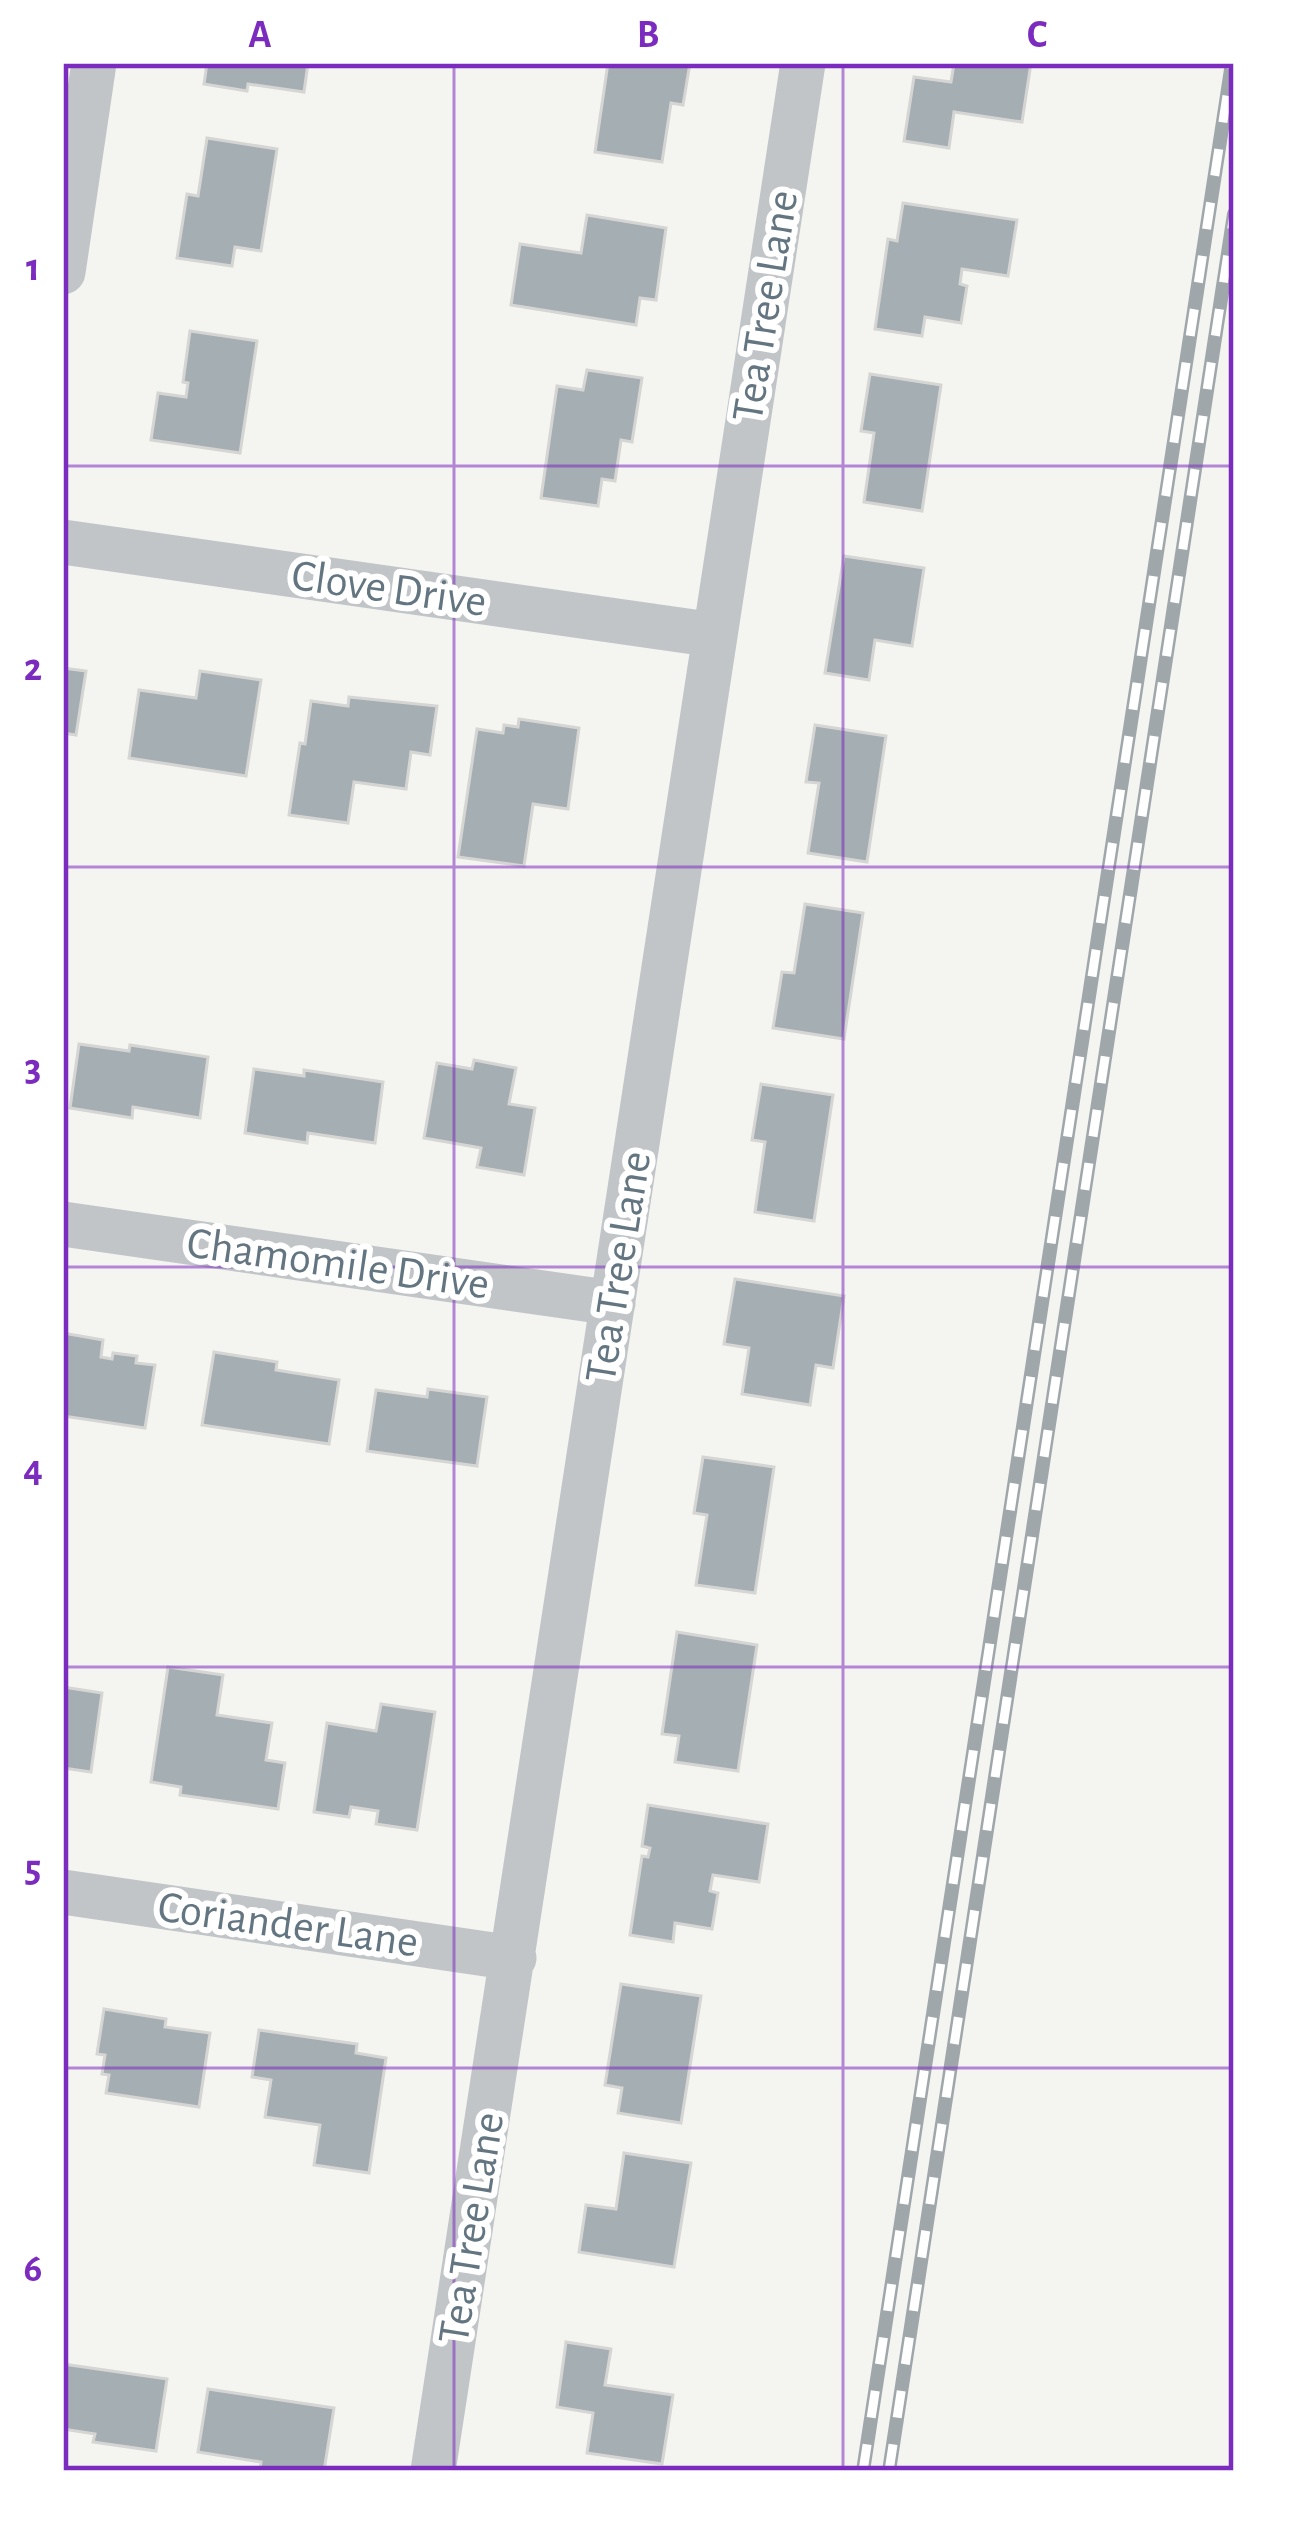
<svg xmlns="http://www.w3.org/2000/svg" width="1297" height="2534" viewBox="0 0 1297 2534" font-family="'Alegreya Sans',sans-serif">
  <style>
    .building { fill: #a5aeb2; stroke: #d5d5d3; stroke-width: 3 }
    .lines { fill: none; stroke-linecap: round; stroke-linejoin: round }
    .street { stroke: #c1c5c8; stroke-width: 45 }
    .rail-casing { stroke: #a0a7ab; stroke-width: 14 }
    .rail { stroke: #fff; stroke-width: 9; stroke-dasharray: 27; stroke-linecap: butt }
    .grid { fill: none; stroke: #7b2cbf; stroke-width: 3; stroke-opacity: 0.55 }
    .labels { text-anchor: middle; dominant-baseline: central; stroke-width: 12; stroke-linejoin: round; paint-order: stroke }
    .street-label { font-size: 45px; fill: #637580; stroke: #fff }
    .neatline { fill: none; stroke: #7b2cbf; stroke-width: 4.5 }
    .grid-label { font-size: 39px; text-anchor: middle; font-weight: bold; fill: #7b2cbf }
  </style>
  <rect width="100%" height="100%" fill="#f4f4f0"/>
  <path class="building" d="M 207,63 L 308,63 L 304,92 L 248,84 L 247,91 L 204,84 Z
    M 608,63 L 690,63 L 683,105 L 671,103 L 662,162 L 595,152 Z
    M 954,63 L 1031,63 L 1022,122 L 954,112 L 949,148 L 904,141 L 914,77 L 951,82 Z
    M 207,138 L 277,149 L 261,251 L 235,247 L 232,266 L 177,258 L 187,194 L 198,196 Z
    M 903,203 L 1017,220 L 1008,276 L 962,269 L 960,284 L 967,286 L 961,323 L 925,317 L 922,336 L 875,329 L 888,239 L 897,241 Z
    M 587,215 L 666,228 L 656,300 L 640,298 L 636,325 L 511,305 L 520,244 L 581,253 Z
    M 190,331 L 257,341 L 240,453 L 151,440 L 158,393 L 186,397 L 188,383 L 183,382 Z
    M 587,370 L 642,378 L 632,442 L 621,440 L 615,481 L 602,479 L 598,506 L 541,498 L 557,386 L 583,390 Z
    M 870,374 L 941,385 L 922,511 L 864,502 L 874,433 L 861,431 Z
    M 844,556 L 924,568 L 912,646 L 875,640 L 869,680 L 825,673 Z
    M 63,668 L 86,671 L 76,735 L 63,733 Z
    M 200,671 L 261,680 L 246,776 L 129,758 L 139,690 L 196,698 Z
    M 349,697 L 437,706 L 430,755 L 411,752 L 406,789 L 354,782 L 348,823 L 289,815 L 300,743 L 305,744 L 311,701 L 348,706 Z
    M 519,719 L 579,728 L 568,809 L 533,804 L 524,866 L 458,857 L 477,729 L 503,733 L 504,725 L 518,727 Z
    M 815,725 L 886,736 L 867,862 L 808,853 L 819,783 L 806,782 Z
    M 805,904 L 863,913 L 844,1039 L 773,1028 L 782,972 L 794,973 Z
    M 79,1044 L 129,1051 L 130,1045 L 208,1057 L 200,1118 L 133,1107 L 132,1118 L 70,1108 Z
    M 474,1060 L 516,1068 L 509,1104 L 535,1108 L 524,1175 L 477,1167 L 481,1148 L 424,1138 L 437,1063 L 472,1069 Z
    M 254,1069 L 304,1076 L 304,1070 L 383,1082 L 375,1143 L 308,1133 L 307,1143 L 245,1133 Z
    M 761,1084 L 833,1095 L 814,1221 L 755,1212 L 765,1142 L 752,1140 Z
    M 735,1279 L 844,1296 L 833,1368 L 816,1365 L 810,1405 L 742,1394 L 749,1348 L 724,1344 Z
    M 63,1333 L 103,1340 L 101,1357 L 112,1359 L 113,1353 L 137,1356 L 136,1363 L 155,1365 L 145,1428 L 63,1416 Z
    M 214,1352 L 277,1362 L 276,1370 L 339,1380 L 329,1444 L 202,1425 Z
    M 428,1389 L 487,1397 L 477,1466 L 367,1451 L 376,1390 L 427,1397 Z
    M 703,1457 L 774,1467 L 755,1593 L 696,1585 L 707,1515 L 694,1513 Z
    M 677,1632 L 757,1645 L 738,1771 L 675,1762 L 679,1736 L 662,1734 Z
    M 168,1667 L 223,1675 L 217,1715 L 272,1723 L 266,1760 L 285,1763 L 278,1809 L 180,1795 L 181,1787 L 151,1782 Z
    M 63,1687 L 102,1693 L 91,1772 L 63,1768 Z
    M 381,1704 L 435,1712 L 417,1830 L 376,1824 L 378,1811 L 351,1807 L 349,1817 L 314,1812 L 327,1723 L 376,1731 Z
    M 648,1805 L 768,1824 L 759,1882 L 713,1875 L 710,1891 L 718,1893 L 712,1929 L 675,1923 L 673,1942 L 630,1935 L 642,1856 L 648,1857 L 650,1848 L 642,1846 Z
    M 621,1984 L 701,1996 L 681,2123 L 618,2113 L 622,2088 L 605,2085 Z
    M 104,2009 L 166,2019 L 165,2027 L 210,2033 L 199,2107 L 106,2093 L 109,2075 L 102,2074 L 105,2055 L 97,2054 Z
    M 259,2030 L 357,2044 L 356,2053 L 386,2058 L 369,2173 L 314,2165 L 320,2125 L 265,2117 L 271,2080 L 252,2077 Z
    M 624,2153 L 691,2163 L 674,2267 L 579,2252 L 586,2205 L 616,2209 Z
    M 566,2342 L 611,2349 L 605,2385 L 673,2395 L 662,2464 L 587,2453 L 593,2413 L 557,2407 Z
    M 63,2364 L 167,2379 L 156,2451 L 93,2442 L 95,2434 L 63,2429 Z
    M 208,2389 L 334,2408 L 324,2471 L 265,2471 L 260,2470 L 261,2462 L 198,2452 Z"/>
  <g class="lines">
    <path class="street" d="M 63,272 L 94,63
      M 63,542 L 715,635
      M 63,1224 L 613,1303
      M 63,1892 L 514,1958
      M 433,2471 L 803,63"/>
    <defs>
      <path id="rail" d="M 863,2471 L 1232,63
        M 889,2471 L 1234,214"/>
    </defs>
    <use href="#rail" class="rail-casing"/>
    <use href="#rail" class="rail"/>
  </g>
  <path class="grid" d="M 454,63 L 454,2471M 843,63 L 843,2471M 63,466 L 1234,466M 63,867 L 1234,867M 63,1267 L 1234,1267M 63,1667 L 1234,1667M 63,2068 L 1234,2068"/>
  <g class="labels">
    <g class="street-label">
      <text transform="translate(766 306) rotate(-81)">Tea Tree Lane</text>
      <text transform="translate(389 589) rotate(8)">Clove Drive</text>
      <text transform="translate(338 1264) rotate(8)">Chamomile Drive</text>
      <text transform="translate(619 1267) rotate(-81)">Tea Tree Lane</text>
      <text transform="translate(288 1925) rotate(8)">Coriander Lane</text>
      <text transform="translate(472 2228) rotate(-81)">Tea Tree Lane</text>
    </g>
  </g>
  <rect width="1297" height="2534" fill="none" stroke="#ffffff" stroke-width="132"/>
  <rect x="66" y="66" width="1165" height="2402" class="neatline"/>
  <g class="grid-label">
    <text x="260" y="47">A</text>
    <text x="648" y="47">B</text>
    <text x="1037" y="47">C</text>
    <text x="33" y="280">1</text>
    <text x="33" y="680">2</text>
    <text x="33" y="1080">3</text>
    <text x="33" y="1481">4</text>
    <text x="33" y="1881">5</text>
    <text x="33" y="2281">6</text>
  </g>
</svg>
